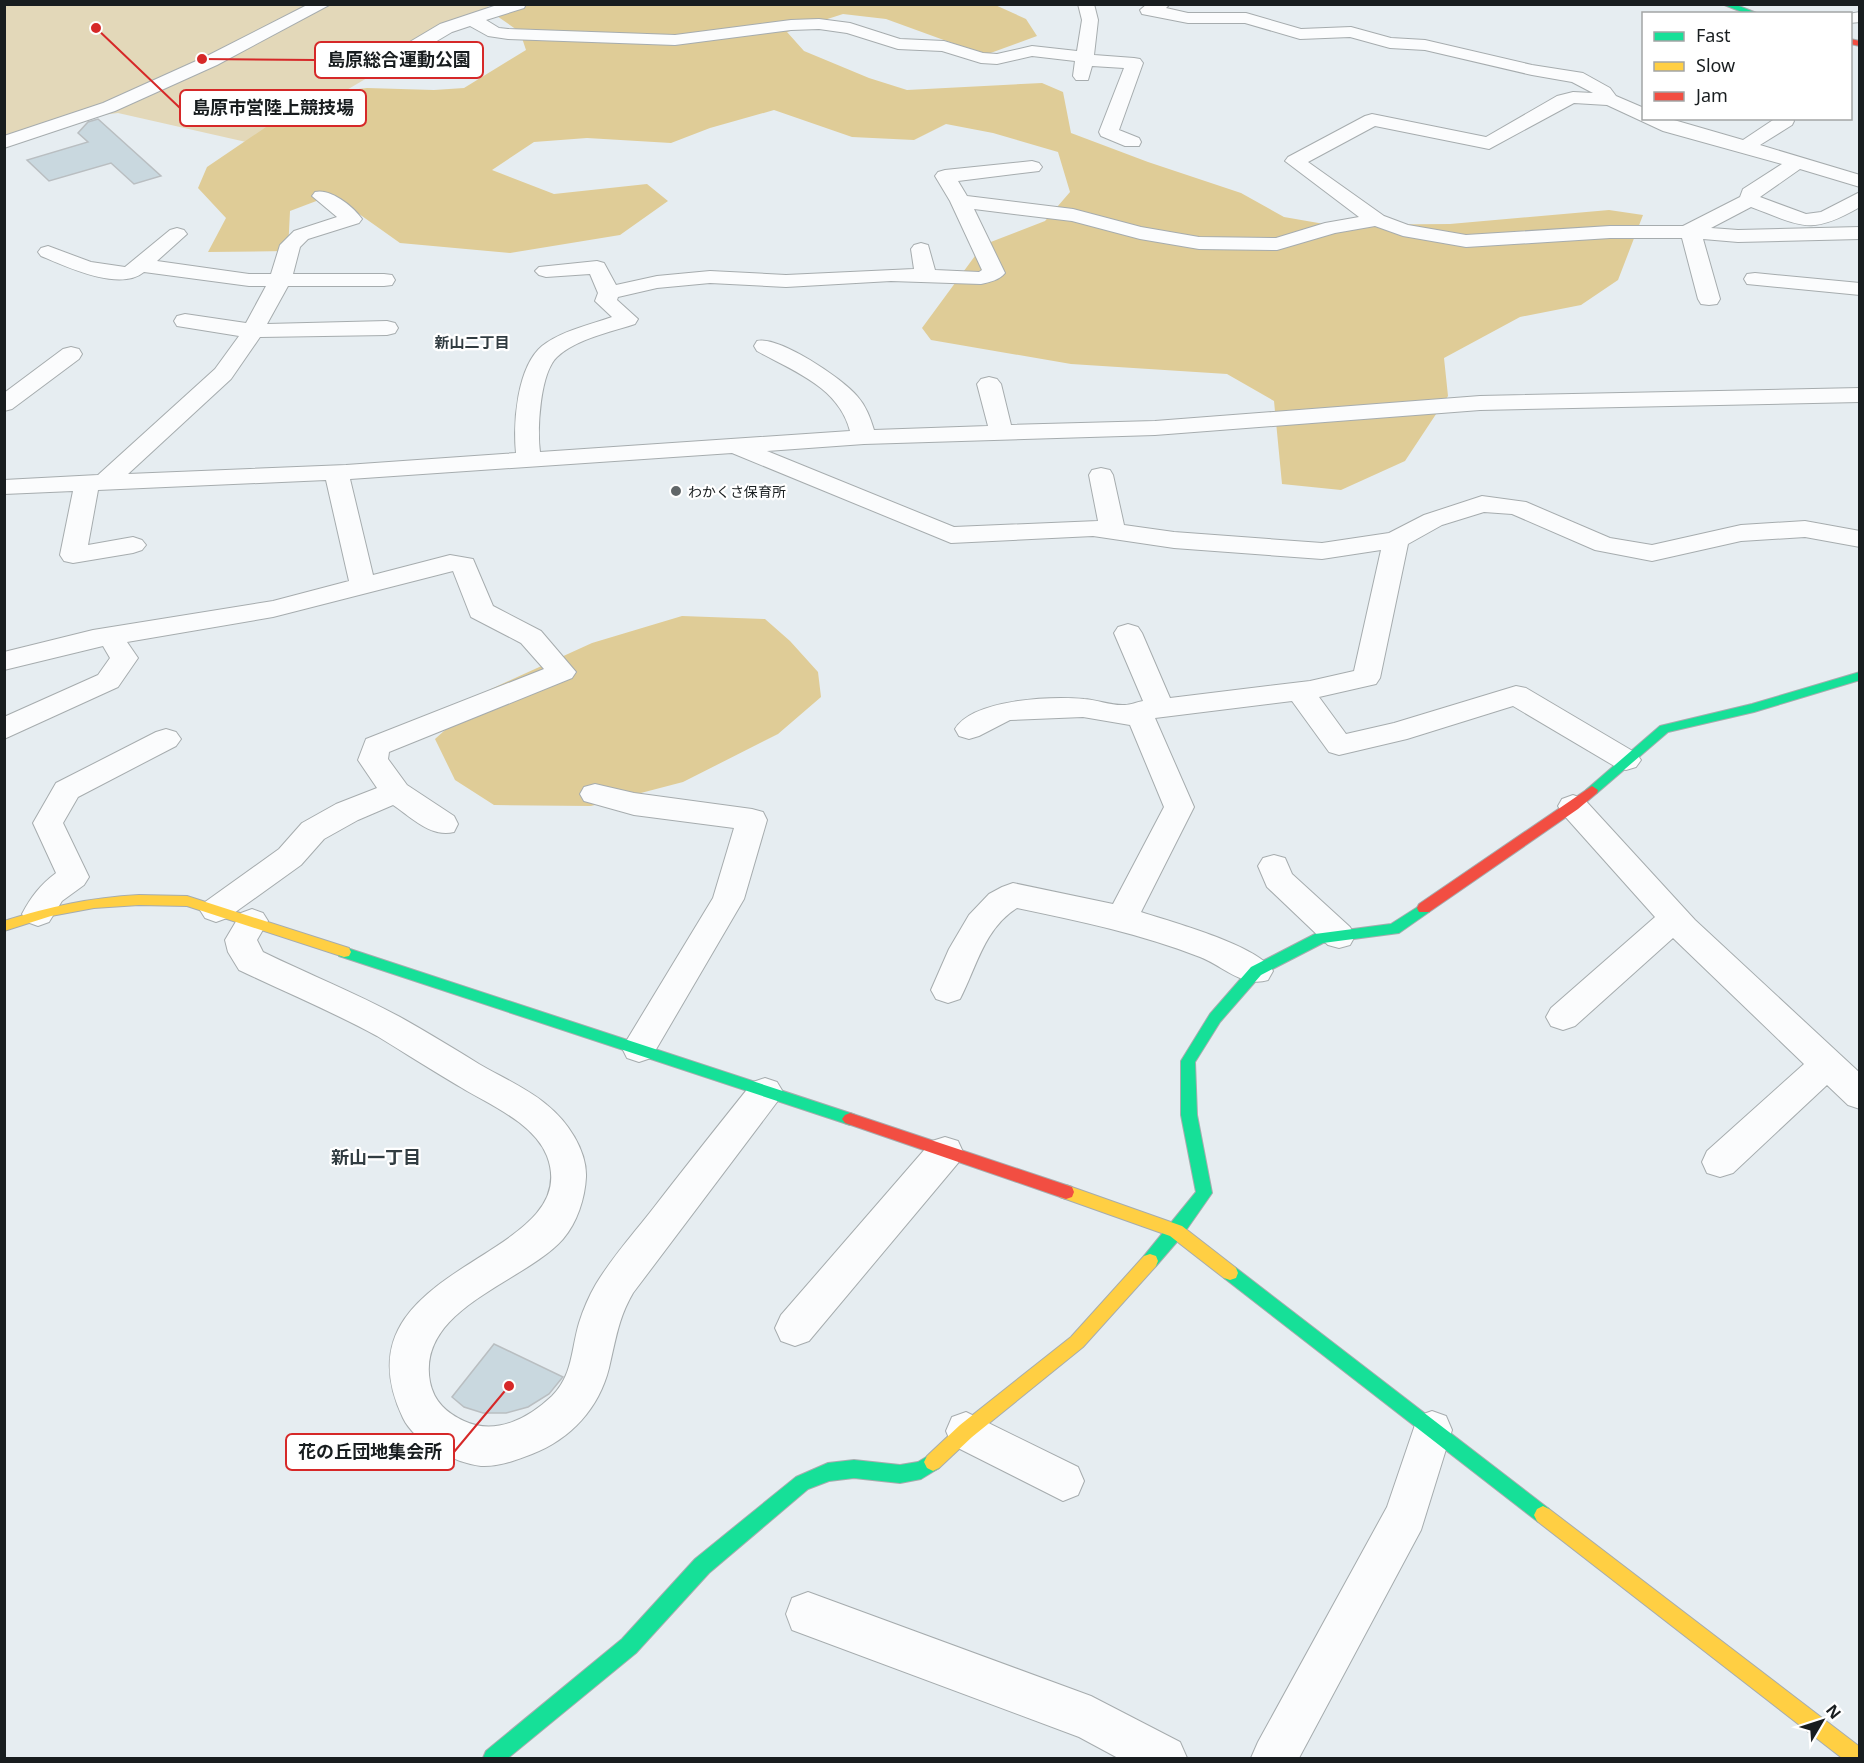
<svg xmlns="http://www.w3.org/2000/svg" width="1864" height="1763" viewBox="0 0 1864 1763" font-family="'Noto Sans','Noto Sans JP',sans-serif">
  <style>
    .green { fill: #e3d8b9 }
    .forest { fill: #dfcc97 }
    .building { fill: #c9d8df; stroke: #b9bec1; stroke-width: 1.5 }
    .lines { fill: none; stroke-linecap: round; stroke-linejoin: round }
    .street-casing { stroke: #a6acae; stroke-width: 2 }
    .fast-casing { stroke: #a6acae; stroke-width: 2 }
    .slow-casing { stroke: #a6acae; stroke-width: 2 }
    .jam-casing { stroke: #a6acae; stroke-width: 2 }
    .street { fill: #fbfcfd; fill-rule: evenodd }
    .fast { fill: #16e098; fill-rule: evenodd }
    .slow { fill: #ffcf43; fill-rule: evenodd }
    .jam { fill: #f24e42; fill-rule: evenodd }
    .poi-dot { fill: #606668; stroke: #fff; stroke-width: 2 }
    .labels { text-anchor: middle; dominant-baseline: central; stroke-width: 4.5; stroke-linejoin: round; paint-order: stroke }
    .far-poi-label { font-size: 14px; fill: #181d1f; stroke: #fff; text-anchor: start }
    .far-neighbourhood-label { font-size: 15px; font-weight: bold; fill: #313c41; stroke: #fff }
    .neighbourhood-label { font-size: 18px; font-weight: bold; fill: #313c41; stroke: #fff }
    .leader { fill: none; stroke: #d62828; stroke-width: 2 }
    .callout-dot { fill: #d62828; stroke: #fff; stroke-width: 2 }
    .callout { fill: #fff; stroke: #d62828; stroke-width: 2 }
    .callout-label { font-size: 18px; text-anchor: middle; font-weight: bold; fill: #181d1f }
  </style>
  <rect width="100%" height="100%" fill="#e6edf1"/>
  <path class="green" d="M 5,5 L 491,5 L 255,144 L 118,113 L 70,119 L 5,138 Z"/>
  <path class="forest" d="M 993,4 L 1026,19 L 1037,36 L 985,55 L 886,19 L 843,14 L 787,32 L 804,51 L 869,78 L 907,90 L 1042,83 L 1063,92 L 1071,133 L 1148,162 L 1241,193 L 1284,217 L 1330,225 L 1450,224 L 1609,210 L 1643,215 L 1618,280 L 1581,305 L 1520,317 L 1444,358 L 1448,396 L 1405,461 L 1341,490 L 1282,484 L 1274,401 L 1227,374 L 1071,364 L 931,340 L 922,328 L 983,245 L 1045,221 L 1070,192 L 1058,152 L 993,133 L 946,124 L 914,140 L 852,137 L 774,110 L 710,128 L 671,143 L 587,138 L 534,142 L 492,170 L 554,194 L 647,184 L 668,201 L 620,235 L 510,253 L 400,243 L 345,204 L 319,200 L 290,211 L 288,251 L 208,252 L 226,218 L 198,188 L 207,167 L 269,125 L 325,93 L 367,88 L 434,90 L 464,88 L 526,50 L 520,32 L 497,16 L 517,5 Z
    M 682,616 L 765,619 L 790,641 L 818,672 L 821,697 L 778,734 L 683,782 L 591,806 L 494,805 L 455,780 L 435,739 L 491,689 L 592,643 Z"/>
  <path class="building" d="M 98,119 L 161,176 L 134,184 L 111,163 L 49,181 L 27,160 L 88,142 L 78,133 L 88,122 Z
    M 494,1344 L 563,1377 L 562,1378 L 549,1394 L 528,1407 L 506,1413 L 483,1413 L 464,1407 L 452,1397 Z"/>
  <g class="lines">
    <defs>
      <path id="street" d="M 309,4 L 331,4 L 217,65 L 115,111 L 4,148 L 4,136 L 103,103 L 205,57 Z
        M 500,4 L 526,4 L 524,8 L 486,20 L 499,28 L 508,29 L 675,35 L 791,20 L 819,19 L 850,23 L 900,39 L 944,41 L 983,53 L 997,54 L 1032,46 L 1077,51 L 1082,20 L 1078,4 L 1094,4 L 1098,20 L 1094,55 L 1134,58 L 1140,59 L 1143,63 L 1119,130 L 1139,138 L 1141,142 L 1139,146 L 1125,146 L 1101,136 L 1099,132 L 1124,68 L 1092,66 L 1088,80 L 1076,80 L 1073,76 L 1075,61 L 1032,56 L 997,64 L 981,63 L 942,51 L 898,49 L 847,33 L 819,29 L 791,30 L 675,45 L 508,39 L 488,36 L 470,26 L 452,32 L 393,67 L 381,67 L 378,63 L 381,59 L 440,24 Z
        M 1147,4 L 1170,4 L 1166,8 L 1188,13 L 1246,13 L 1301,29 L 1351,27 L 1391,38 L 1425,40 L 1532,65 L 1583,73 L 1610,88 L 1616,96 L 1644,108 L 1644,118 L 1667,118 L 1743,140 L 1773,120 L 1772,118 L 1793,118 L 1794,121 L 1792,125 L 1760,145 L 1860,175 L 1860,187 L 1800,169 L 1760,197 L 1806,214 L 1821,212 L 1860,192 L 1860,207 C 1810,236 1802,226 1751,207 L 1711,228 L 1738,230 L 1860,227 L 1860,239 L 1738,242 L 1703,239 L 1720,299 L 1717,304 L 1709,305 L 1701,304 L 1698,299 L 1682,238 L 1610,238 L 1466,247 L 1403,236 L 1375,226 L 1335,233 L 1277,250 L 1199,249 L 1140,239 L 1072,221 L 974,209 L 1005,273 C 999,280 990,282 981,284 L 891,281 L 786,287 L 710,283 L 657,288 L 618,297 L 617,300 L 638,319 L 635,324 C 611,332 576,339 557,357 C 540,373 537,429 540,452 L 850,431 C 839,387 793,371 757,351 L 754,346 L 757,341 C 779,336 842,378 857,396 C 866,406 870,417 874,430 L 988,426 L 977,384 L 981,379 L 989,377 L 997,379 L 1001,384 L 1011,425 L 1155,421 L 1480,396 L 1860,388 L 1860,402 L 1480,410 L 1155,435 L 864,444 L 767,451 L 954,527 L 1098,521 L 1089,475 L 1092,470 L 1101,468 L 1110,470 L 1113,475 L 1124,525 L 1174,532 L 1322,543 L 1389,533 L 1424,515 L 1482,496 L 1526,502 L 1610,538 L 1652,545 L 1741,525 L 1805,521 L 1860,531 L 1860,547 L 1805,537 L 1741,541 L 1652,561 L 1595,550 L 1512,514 L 1484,512 L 1442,525 L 1408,544 L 1380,678 L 1376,684 L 1319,697 L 1346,734 L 1394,723 L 1516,686 L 1526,688 L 1636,753 L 1641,760 L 1636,767 L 1626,770 L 1616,767 L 1513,706 L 1407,739 L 1339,755 L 1329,752 L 1292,701 L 1155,718 L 1194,807 L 1141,912 C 1171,922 1258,945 1273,971 L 1268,980 C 1243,988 1223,966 1200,957 C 1141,934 1080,921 1017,908 C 984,929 977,966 960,999 L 948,1003 L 936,999 L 931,990 L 949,949 L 969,915 L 989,894 L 1002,887 L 1013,883 L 1113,904 L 1164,807 L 1130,725 L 1083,717 L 1010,720 L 979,736 L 969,739 L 959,736 L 955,729 C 973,699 1052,696 1084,699 C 1098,700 1112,706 1125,705 C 1130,705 1137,702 1143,701 L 1114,633 L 1118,627 L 1128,624 L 1138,627 L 1142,633 L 1170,698 L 1310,681 L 1354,671 L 1381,550 L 1322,559 L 1174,548 L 1093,536 L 951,543 L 732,453 L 350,479 L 373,575 L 450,555 L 473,559 L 493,606 L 541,631 L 576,672 L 572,678 L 389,752 L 388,759 L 407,785 L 454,816 L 458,824 L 454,832 C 431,838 411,817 393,805 L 358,820 L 324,839 L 301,865 L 227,918 L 216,922 L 205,918 L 200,910 L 205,902 L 279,849 L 302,823 L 336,804 L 377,788 L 358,760 L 366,739 L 544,669 L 521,643 L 471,617 L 453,571 L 273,617 L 127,642 L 138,658 L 118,687 L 4,739 L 4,717 L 98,675 L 110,658 L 103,646 L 4,670 L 4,652 L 93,630 L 273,601 L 349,581 L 326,480 L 98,490 L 88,545 L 133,537 L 142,540 L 146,545 L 142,550 L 133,553 L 73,563 L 64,561 L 60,555 L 73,491 L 4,494 L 4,480 L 98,475 L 215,369 L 239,336 L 177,326 L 174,321 L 177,316 L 185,314 L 246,323 L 266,286 L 249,286 L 144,272 C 120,292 67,267 41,256 L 38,252 L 41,248 L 48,246 L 91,262 L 125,267 L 170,230 L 177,228 L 184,230 L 187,234 L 157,261 L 249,274 L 271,274 L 280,245 L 294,231 L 337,217 L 312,196 L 315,192 C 330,188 353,206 362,219 L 359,223 L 308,239 L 300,247 L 293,274 L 384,274 L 392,275 L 395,280 L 392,285 L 384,286 L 288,286 L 267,324 L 387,321 L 395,323 L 398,328 L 395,333 L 387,335 L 260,337 L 231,379 L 128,474 L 346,465 L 516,453 C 513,423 517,367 542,346 C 561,331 589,325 612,317 L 595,301 L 598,293 L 590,274 L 546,277 L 539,275 L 535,271 L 539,267 L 597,261 L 604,263 L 616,285 L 657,276 L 710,271 L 786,275 L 914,269 L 911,249 L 914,245 L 921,243 L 928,245 L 935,270 L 979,272 L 982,270 L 950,201 L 935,176 L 938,172 L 945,170 L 1032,161 L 1039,163 L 1042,167 L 1039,171 L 958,181 L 967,196 L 1073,209 L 1141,227 L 1199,237 L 1276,238 L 1325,223 L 1359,217 L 1285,161 L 1288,157 L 1365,116 L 1372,114 L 1486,137 L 1557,96 L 1573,92 L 1593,93 L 1572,82 L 1532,75 L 1425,50 L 1390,48 L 1350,37 L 1300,39 L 1245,23 L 1188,23 L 1142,14 L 1140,10 ZM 1574,103 L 1607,105 L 1663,131 L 1782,164 L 1743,189 L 1740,197 L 1683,226 L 1610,226 L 1466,235 L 1408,225 L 1384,216 L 1308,162 L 1375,126 L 1489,149 Z
        M 1860,12 L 1860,22 L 1850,23 L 1850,14 L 1848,14 Z
        M 1755,273 L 1860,283 L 1860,295 L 1747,284 L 1744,279 L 1747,274 Z
        M 71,347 L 79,349 L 82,354 L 79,359 L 12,409 L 4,411 L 4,393 L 63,349 Z
        M 166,729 L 176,732 L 181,739 L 176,746 L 78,797 L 63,823 L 89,877 L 84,885 L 62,901 L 49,922 L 38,926 L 27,922 L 22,914 C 31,897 40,885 56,873 L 33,823 L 56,783 L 156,732 Z
        M 595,784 L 634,793 L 752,809 L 763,812 L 767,820 L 744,899 L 651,1058 L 639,1062 L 627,1058 L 622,1048 L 713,898 L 734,828 L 634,815 L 584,801 L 580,794 L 584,787 Z
        M 1573,795 L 1584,799 L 1695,920 L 1860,1073 L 1860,1109 L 1848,1105 L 1827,1085 L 1733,1173 L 1720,1177 L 1707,1173 L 1702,1162 L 1707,1151 L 1804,1064 L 1673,938 L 1575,1026 L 1563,1030 L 1551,1026 L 1546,1017 L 1551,1008 L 1655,917 L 1562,813 L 1558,806 L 1562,799 Z
        M 1274,855 L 1285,858 L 1292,874 L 1350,927 L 1355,936 L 1350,945 L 1339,948 L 1328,945 L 1267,887 L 1258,866 L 1263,858 Z
        M 252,909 L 263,913 L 268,921 L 257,940 L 263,952 C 308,974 356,993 400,1017 C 427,1032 453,1048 479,1064 C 501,1077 527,1088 547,1105 C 567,1121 587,1150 586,1177 C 585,1198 577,1223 563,1239 C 524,1283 416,1308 430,1382 C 434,1402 447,1413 464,1421 C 496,1436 529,1418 552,1396 C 573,1375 571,1350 579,1323 C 583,1310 589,1296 596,1284 C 613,1256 635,1232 655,1206 C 687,1165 720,1123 753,1082 L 765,1078 L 777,1082 L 783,1092 L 777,1102 L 633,1293 C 618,1319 616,1339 609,1368 C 599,1408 571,1439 532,1454 C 516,1460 499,1467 481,1466 C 455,1463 415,1443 403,1418 C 329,1263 587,1261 547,1156 C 534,1123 490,1105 462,1088 C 433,1071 405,1053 377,1036 C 333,1012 285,992 239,970 L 228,952 L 225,940 L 241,913 Z
        M 945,1137 L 958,1141 L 963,1152 L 958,1163 L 809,1341 L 795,1346 L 781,1341 L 775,1328 L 781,1315 L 932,1141 Z
        M 1432,1411 L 1446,1416 L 1452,1430 L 1421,1530 L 1299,1758 L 1251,1758 L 1258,1742 L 1387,1507 L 1418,1416 Z
        M 966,1412 L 1078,1467 L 1084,1481 L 1078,1495 L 1063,1501 L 952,1445 L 946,1431 L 952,1417 Z
        M 808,1592 L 1091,1696 L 1180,1742 L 1187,1758 L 1118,1758 L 1079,1737 L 792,1630 L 786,1614 L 792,1598 Z"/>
      <path id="fast" d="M 1722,4 L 1734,4 L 1759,14 L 1747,14 Z
        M 1860,672 L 1860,680 L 1754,712 L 1668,732 L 1597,793 L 1592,794 L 1586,790 L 1660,726 L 1752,704 Z
        M 1424,903 L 1429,904 L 1431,908 L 1429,912 L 1399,933 L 1323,943 L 1261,975 L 1220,1022 L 1195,1062 L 1197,1115 L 1212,1193 L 1182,1236 L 1156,1266 L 1150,1268 L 1144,1266 L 1142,1261 L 1144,1256 L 1196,1192 L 1181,1115 L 1181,1061 L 1210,1014 L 1251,967 L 1315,934 L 1391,924 Z
        M 344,947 L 850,1113 L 855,1115 L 858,1119 L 855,1123 L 850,1125 L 339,956 L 337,952 L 339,948 Z
        M 1230,1266 L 1236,1268 L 1549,1509 L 1552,1515 L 1549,1521 L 1543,1524 L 1537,1521 L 1224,1278 L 1222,1273 L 1224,1268 Z
        M 933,1453 L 939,1456 L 942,1462 L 939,1468 L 921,1479 L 900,1483 L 854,1478 L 829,1481 L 808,1489 L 709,1573 L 636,1653 L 508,1758 L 483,1758 L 486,1751 L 622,1639 L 695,1559 L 796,1477 L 828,1463 L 854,1460 L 900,1465 L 918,1462 Z"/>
      <path id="slow" d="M 139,895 L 187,896 L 349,948 L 351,952 L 349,956 L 344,957 L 187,906 L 139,905 L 94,908 L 51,916 L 4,931 L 4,921 C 52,906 89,898 139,895 Z
        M 1066,1185 L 1182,1226 L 1236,1268 L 1238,1273 L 1236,1278 L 1230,1280 L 1224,1278 L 1170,1236 L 1060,1197 L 1058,1192 L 1060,1187 Z
        M 1150,1254 L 1156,1256 L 1158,1261 L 1156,1266 L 1083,1347 L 972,1437 L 939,1468 L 933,1471 L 927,1468 L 924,1462 L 927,1456 L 960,1425 L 1071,1337 L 1144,1256 Z
        M 1543,1506 L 1549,1509 L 1860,1747 L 1860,1758 L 1842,1758 L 1537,1521 L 1534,1515 L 1537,1509 Z"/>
      <path id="jam" d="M 1850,39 L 1860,41 L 1860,46 L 1850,44 Z
        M 1592,786 L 1598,790 L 1597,793 L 1578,809 L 1429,912 L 1419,912 L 1417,908 L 1419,904 Z
        M 850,1113 L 1072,1187 L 1074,1192 L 1072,1197 L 1066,1199 L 845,1123 L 842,1119 L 845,1115 Z"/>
    </defs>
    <use href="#street" class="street-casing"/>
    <use href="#fast" class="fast-casing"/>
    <use href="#slow" class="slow-casing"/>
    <use href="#jam" class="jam-casing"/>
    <use href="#street" class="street"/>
    <use href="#fast" class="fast"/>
    <use href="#slow" class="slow"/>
    <use href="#jam" class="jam"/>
  </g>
  <circle class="poi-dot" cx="676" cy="491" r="6"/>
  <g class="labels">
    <g class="far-poi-label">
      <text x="688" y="491">わかくさ保育所</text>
    </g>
    <g class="far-neighbourhood-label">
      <text x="472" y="342">新山二丁目</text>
    </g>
    <g class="neighbourhood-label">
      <text x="376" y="1157">新山一丁目</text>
    </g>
  </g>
  <path class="leader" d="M202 59L315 60M96 28L180 108M509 1386L454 1452"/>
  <g class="callout-dot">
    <circle cx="202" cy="59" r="6"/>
    <circle cx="96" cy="28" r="6"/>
    <circle cx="509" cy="1386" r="6"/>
  </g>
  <g class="callout">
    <rect x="315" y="42" width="168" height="36" rx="6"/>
    <rect x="180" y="90" width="186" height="36" rx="6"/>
    <rect x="286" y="1434" width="168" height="36" rx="6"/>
  </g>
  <g class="callout-label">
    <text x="399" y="66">島原総合運動公園</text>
    <text x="273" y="114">島原市営陸上競技場</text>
    <text x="370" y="1458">花の丘団地集会所</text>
  </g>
  <rect width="1864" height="1763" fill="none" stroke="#181d1f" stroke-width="12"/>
  <rect x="1642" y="12" width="210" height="108" fill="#ffffff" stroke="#a3a5a5" stroke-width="1.5"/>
  <rect x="1654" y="32" width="30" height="9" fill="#16e098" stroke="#a3a5a5" stroke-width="1.5"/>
  <text x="1696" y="42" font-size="18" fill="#181d1f">Fast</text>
  <rect x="1654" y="62" width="30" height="9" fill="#ffcf43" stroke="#a3a5a5" stroke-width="1.5"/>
  <text x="1696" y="72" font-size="18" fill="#181d1f">Slow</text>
  <rect x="1654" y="92" width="30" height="9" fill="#f24e42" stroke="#a3a5a5" stroke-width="1.5"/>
  <text x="1696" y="102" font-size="18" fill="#181d1f">Jam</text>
  <g transform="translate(1822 1721) rotate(51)" stroke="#ffffff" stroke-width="4.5" paint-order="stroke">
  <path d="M0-4.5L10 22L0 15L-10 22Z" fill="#181d1f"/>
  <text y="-9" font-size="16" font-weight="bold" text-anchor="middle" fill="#181d1f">N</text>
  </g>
</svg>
